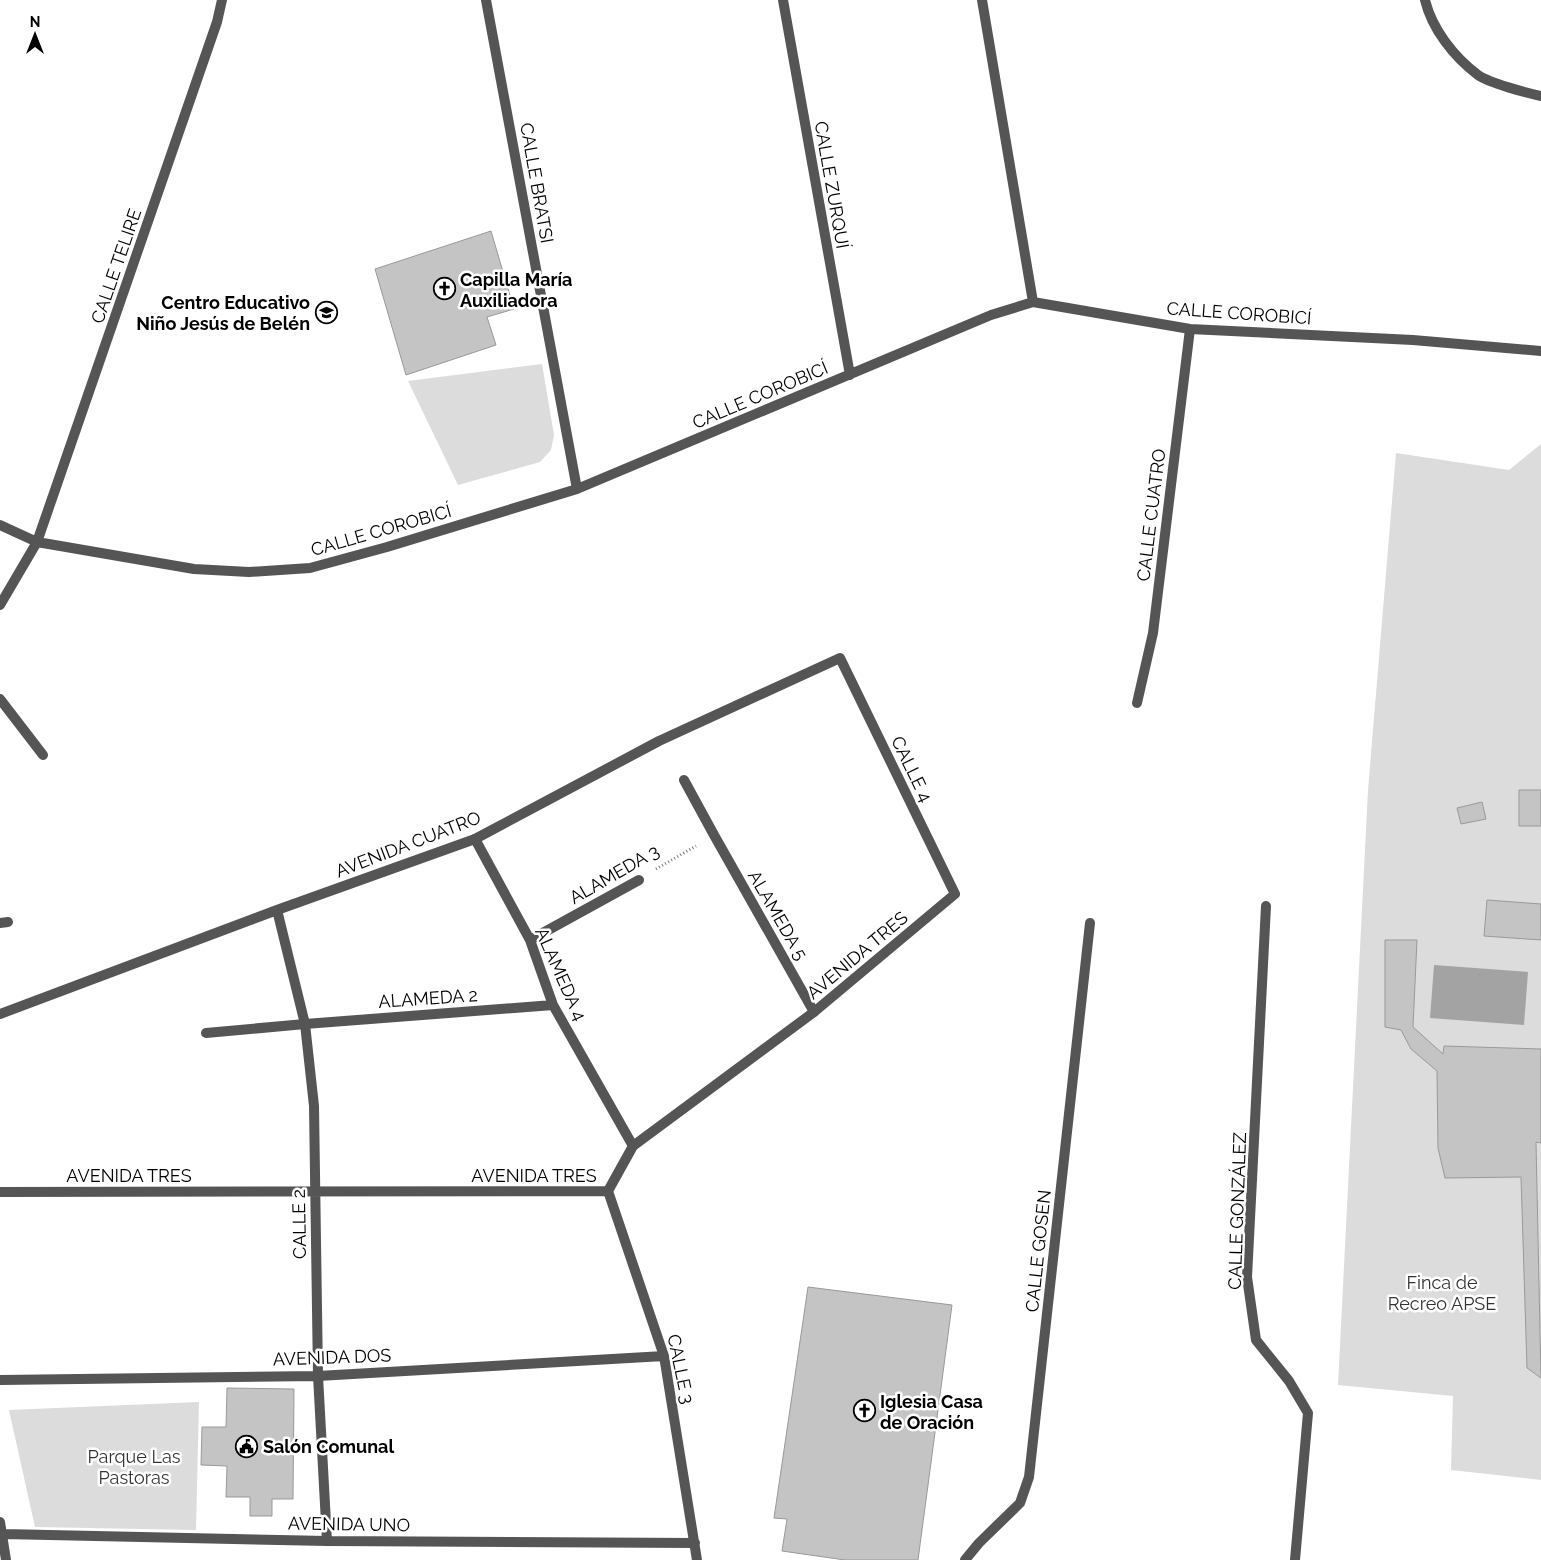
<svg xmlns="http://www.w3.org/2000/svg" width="1541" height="1560" viewBox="0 0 1541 1560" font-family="Raleway,sans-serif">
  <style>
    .green { fill: #dcdcdc }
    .water { fill: #a3a3a3 }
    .building { fill: #c4c4c4; stroke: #999 }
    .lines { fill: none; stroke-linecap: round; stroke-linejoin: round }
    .path { stroke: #777; stroke-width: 3; stroke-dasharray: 1 2.5; stroke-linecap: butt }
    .service { stroke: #555; stroke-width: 10 }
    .minor { stroke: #555; stroke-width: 10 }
    .labels { text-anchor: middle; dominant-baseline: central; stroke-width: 5; stroke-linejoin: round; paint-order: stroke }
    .street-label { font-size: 18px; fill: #000; stroke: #fff }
    .poi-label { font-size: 18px; font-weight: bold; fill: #000; stroke: #fff; text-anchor: start }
    .park-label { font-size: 18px; fill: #333; stroke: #fff }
  </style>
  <rect width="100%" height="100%" fill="#fff"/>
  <path class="green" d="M 542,364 L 554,435 L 551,450 L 540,462 L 458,485 L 408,381 Z
    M 1541,444 L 1541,1480 L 1451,1470 L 1453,1396 L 1338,1385 L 1368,790 L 1396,453 L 1509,470 Z
    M 199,1402 L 196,1530 L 35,1527 L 9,1410 Z"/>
  <path class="water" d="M 1434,965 L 1528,972 L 1524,1025 L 1430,1018 Z"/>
  <path class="building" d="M 491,231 L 514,309 L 487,317 L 496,345 L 406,375 L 375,269 Z
    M 1519,790 L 1541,790 L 1541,826 L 1519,826 Z
    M 1482,802 L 1486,819 L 1461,824 L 1457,808 Z
    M 1487,900 L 1541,904 L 1541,940 L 1484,936 Z
    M 1385,940 L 1417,940 L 1413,1027 L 1443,1054 L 1444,1046 L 1541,1049 L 1541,1143 L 1536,1142 L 1541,1378 L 1527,1368 L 1521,1177 L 1445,1178 L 1438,1148 L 1437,1071 L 1411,1049 L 1401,1030 L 1385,1027 Z
    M 808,1287 L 952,1305 L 918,1560 L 845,1560 L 782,1551 L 787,1519 L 774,1518 Z
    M 227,1388 L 294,1389 L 293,1499 L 272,1499 L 272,1516 L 250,1516 L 250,1497 L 226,1497 L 227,1466 L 201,1465 L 202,1427 L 226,1427 Z"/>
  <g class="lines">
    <path class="path" d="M 656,869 L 696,846"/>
    <path class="service" d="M 684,780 L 714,835 L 814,1012
      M 475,839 L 530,940 L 553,1005 L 633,1146
      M 0,923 L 8,922
      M 530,940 L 639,880
      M 206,1033 L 305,1024 L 553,1005"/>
    <path class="minor" d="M 486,0 L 577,489
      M 783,0 L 850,375
      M 982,0 L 1033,302
      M 1425,0 C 1432,29 1454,57 1478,75 C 1489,83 1527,93 1541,96
      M 0,525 L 37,542 L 194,569 L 249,572 L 310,568 L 387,547 L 577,489 L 991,315 L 1033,302 L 1190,329 L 1413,340 L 1541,351
      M 0,605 L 37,542 L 217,22 L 222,0
      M 0,699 L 43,755
      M 1137,703 L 1153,633 L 1190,329
      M 1266,906 L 1247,1277 L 1256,1340 L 1289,1381 L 1308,1413 L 1295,1560
      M 277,910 L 305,1024 L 314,1106 L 318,1376 L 327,1541
      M 0,1014 L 277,910 L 475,839 L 659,741 L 840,658 L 955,894 L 814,1012 L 633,1146 L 608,1191
      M 608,1191 L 664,1356 L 697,1560
      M 0,1192 L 608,1191
      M 0,1380 L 318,1376 L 664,1356
      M 0,1522 L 6,1560
      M 3,1534 L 327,1541 L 695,1543
      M 965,1560 L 979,1543 L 1020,1503 L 1029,1477 L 1090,923"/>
  </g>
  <defs>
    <symbol id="church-ring" viewBox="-11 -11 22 22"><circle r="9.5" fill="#fff" stroke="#000" stroke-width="1.5"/><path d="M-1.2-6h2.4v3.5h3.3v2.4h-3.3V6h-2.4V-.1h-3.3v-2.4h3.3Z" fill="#000"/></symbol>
    <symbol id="school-ring" viewBox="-11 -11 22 22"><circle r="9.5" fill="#fff" stroke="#000" stroke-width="1.5"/><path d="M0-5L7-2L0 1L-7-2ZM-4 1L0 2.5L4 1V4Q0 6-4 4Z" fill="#000"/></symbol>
    <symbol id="civic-ring" viewBox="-11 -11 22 22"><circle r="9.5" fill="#fff" stroke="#000" stroke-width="1.5"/><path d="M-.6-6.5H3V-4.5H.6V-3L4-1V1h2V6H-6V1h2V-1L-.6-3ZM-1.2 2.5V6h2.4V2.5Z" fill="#000"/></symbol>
  </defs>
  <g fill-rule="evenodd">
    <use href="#church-ring" x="432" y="276" width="25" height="25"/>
    <use href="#school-ring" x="314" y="300" width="25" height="25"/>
    <use href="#church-ring" x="852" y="1398" width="25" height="25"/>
    <use href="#civic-ring" x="234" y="1434" width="25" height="25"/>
  </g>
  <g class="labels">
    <g class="street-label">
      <text transform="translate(537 183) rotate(80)">CALLE BRATSI</text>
      <text transform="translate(832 185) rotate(80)">CALLE ZURQUÍ</text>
      <text transform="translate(116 266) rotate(-71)">CALLE TELIRE</text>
      <text transform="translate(1239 313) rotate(4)">CALLE COROBICÍ</text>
      <text transform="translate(760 395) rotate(-23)">CALLE COROBICÍ</text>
      <text transform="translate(1151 515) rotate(-83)">CALLE CUATRO</text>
      <text transform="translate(381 530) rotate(-16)">CALLE COROBICÍ</text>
      <text transform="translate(912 769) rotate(64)">CALLE 4</text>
      <text transform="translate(408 844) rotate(-21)">AVENIDA CUATRO</text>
      <text transform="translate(614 874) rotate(-30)">ALAMEDA 3</text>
      <text transform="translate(778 915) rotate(60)">ALAMEDA 5</text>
      <text transform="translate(857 955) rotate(-40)">AVENIDA TRES</text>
      <text transform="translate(561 974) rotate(66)">ALAMEDA 4</text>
      <text transform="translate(428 998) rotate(-4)">ALAMEDA 2</text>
      <text x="129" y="1175">AVENIDA TRES</text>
      <text x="534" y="1175">AVENIDA TRES</text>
      <text transform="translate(1237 1211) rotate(-88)">CALLE GONZÁLEZ</text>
      <text transform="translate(299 1224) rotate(-91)">CALLE 2</text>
      <text transform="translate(1038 1251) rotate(-84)">CALLE GOSEN</text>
      <text transform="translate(332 1357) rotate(-2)">AVENIDA DOS</text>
      <text transform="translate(681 1369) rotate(78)">CALLE 3</text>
      <text transform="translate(349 1524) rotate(1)">AVENIDA UNO</text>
    </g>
    <g class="poi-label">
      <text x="460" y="279">Capilla María<tspan x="460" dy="21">Auxiliadora</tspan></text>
      <text x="310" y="302" text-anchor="end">Centro Educativo<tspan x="310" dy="21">Niño Jesús de Belén</tspan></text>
      <text x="880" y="1401">Iglesia Casa<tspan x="880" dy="21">de Oración</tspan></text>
      <text x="263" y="1446">Salón Comunal</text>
    </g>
    <g class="park-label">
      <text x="1442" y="1282">Finca de<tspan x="1442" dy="21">Recreo APSE</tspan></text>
      <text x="134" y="1456">Parque Las<tspan x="134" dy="21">Pastoras</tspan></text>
    </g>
  </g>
  <g transform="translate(35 35)" stroke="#ffffff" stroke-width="4" paint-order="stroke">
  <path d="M0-4L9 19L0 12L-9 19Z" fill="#000000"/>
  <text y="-8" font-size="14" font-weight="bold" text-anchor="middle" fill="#000000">N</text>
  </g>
</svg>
